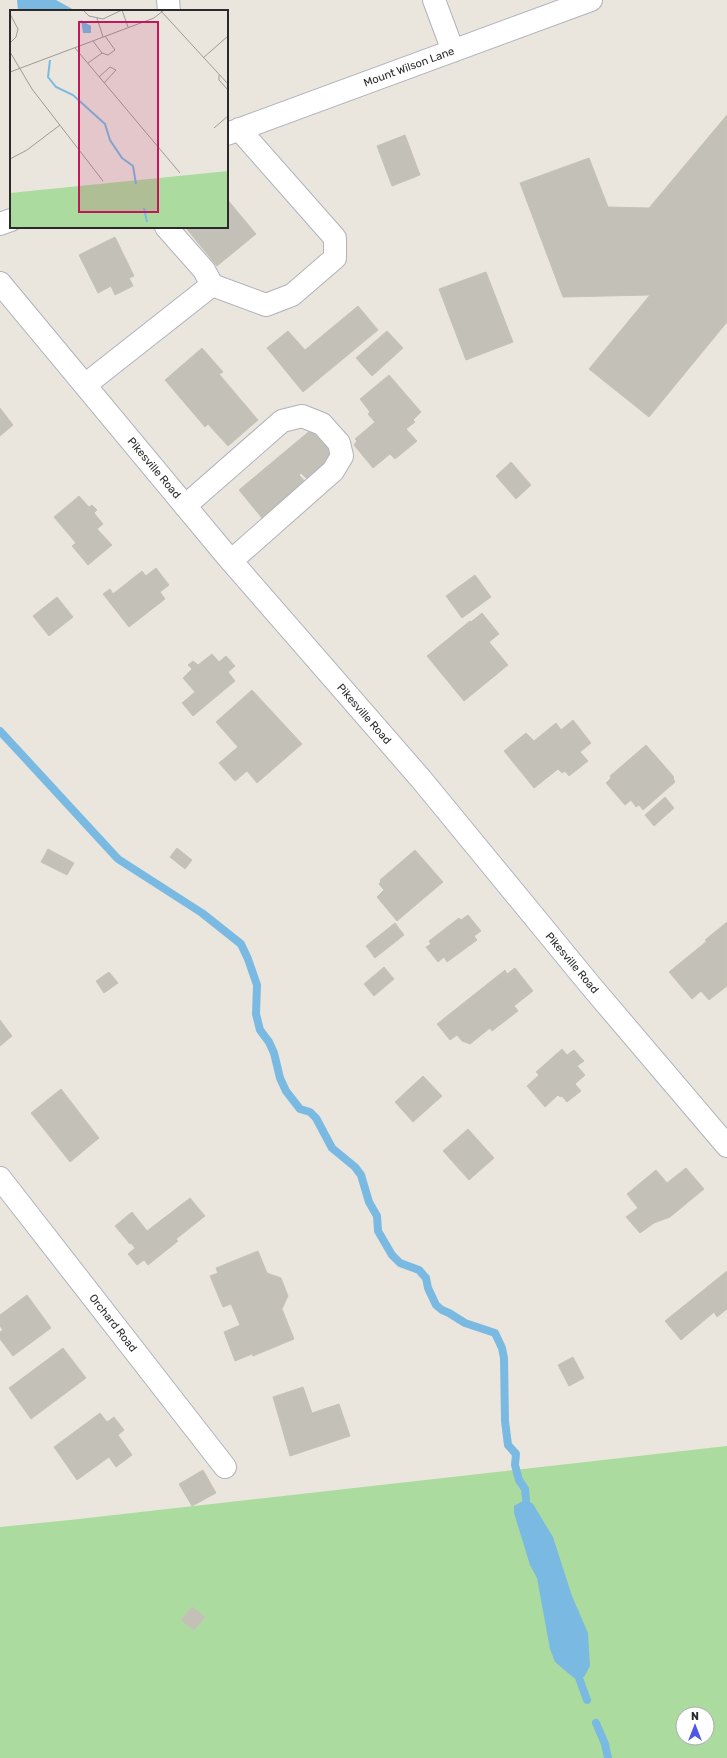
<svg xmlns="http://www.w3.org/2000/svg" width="727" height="1758" viewBox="0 0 727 1758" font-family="Rubik,sans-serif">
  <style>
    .green { fill: #acdb9f; fill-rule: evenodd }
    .water { fill: #7abae2 }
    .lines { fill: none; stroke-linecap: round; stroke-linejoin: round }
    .stream { stroke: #7abae2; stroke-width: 8 }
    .building { fill: #c3c0b8; stroke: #c5c2b7 }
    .minor-casing { stroke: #b0b2bc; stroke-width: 24 }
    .minor { stroke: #fff; stroke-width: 22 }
    .labels { text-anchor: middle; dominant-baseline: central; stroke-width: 3; stroke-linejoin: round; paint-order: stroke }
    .street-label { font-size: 11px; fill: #2a2a2a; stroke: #fff }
    .inset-river { fill: none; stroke: #7abae2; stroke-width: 2 }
    .inset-road { fill: none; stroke: #9d9b95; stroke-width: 1 }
    .view { fill: #c2185b; fill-opacity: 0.15; stroke: #c2185b; stroke-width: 2 }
    .inset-edge { fill: none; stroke: #2a2a2a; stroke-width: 2 }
  </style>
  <rect width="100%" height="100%" fill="#eae6dd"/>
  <path class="green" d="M 727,1446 L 727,1758 L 0,1758 L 0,1527 L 70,1520 ZM 683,1714 L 707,1714 L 707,1738 L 683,1738 Z"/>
  <path class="water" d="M 17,0 L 56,0 L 76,11 L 18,11 Z
    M 526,1499 L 533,1504 L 553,1537 L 572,1596 L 588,1633 L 590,1666 L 584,1677 L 574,1678 L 555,1662 L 550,1649 L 537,1578 L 530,1565 L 514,1513 L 514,1506 Z"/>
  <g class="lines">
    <path class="stream" d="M 0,731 L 118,859 L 202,913 L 241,944 L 248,959 L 257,985 L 256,1014 L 260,1030 L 269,1042 L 274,1053 L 280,1078 L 286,1091 L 300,1109 L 310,1112 L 316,1118 L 332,1148 L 355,1167 L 361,1175 L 369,1202 L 377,1216 L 378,1231 L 392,1255 L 400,1263 L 419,1270 L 426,1278 L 428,1288 L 436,1305 L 442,1310 L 449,1313 L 465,1323 L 495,1333 L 502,1348 L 504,1358 L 505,1421 L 508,1445 L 516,1454 L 515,1465 L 519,1480 L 525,1489 L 526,1499
      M 579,1678 L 587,1700
      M 596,1723 L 605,1744 L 608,1758"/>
  </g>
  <path class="building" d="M 727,115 L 727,322 L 649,417 L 589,369 L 650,295 L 563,297 L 520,183 L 589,158 L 608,207 L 649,208 Z
    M 405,135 L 420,175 L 392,186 L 377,146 Z
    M 227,199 L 256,234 L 217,266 L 186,228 L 227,227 Z
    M 115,237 L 134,276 L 129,278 L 133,286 L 115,295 L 111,286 L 98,293 L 79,255 Z
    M 486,272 L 513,342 L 466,360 L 439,289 Z
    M 358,306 L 378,330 L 303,392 L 267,348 L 288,331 L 305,350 Z
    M 387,331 L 403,348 L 372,376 L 356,358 Z
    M 202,348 L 223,372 L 219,374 L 258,420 L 228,446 L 208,424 L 205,427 L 165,380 Z
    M 389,375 L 421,412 L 413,420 L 415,422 L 406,429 L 417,441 L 395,459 L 390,454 L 373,468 L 354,445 L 357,441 L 355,439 L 375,422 L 368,414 L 370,412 L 360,399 Z
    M 0,408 L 13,425 L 0,436 Z
    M 312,429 L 334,456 L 307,479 L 301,473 L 299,475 L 307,484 L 271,513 L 270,512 L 262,518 L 239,490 Z
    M 511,462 L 531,485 L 516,499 L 496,476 Z
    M 79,496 L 89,507 L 92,505 L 97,510 L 94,513 L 103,524 L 97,529 L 112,545 L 88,565 L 72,546 L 76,543 L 54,517 Z
    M 156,568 L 169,585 L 160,592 L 165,599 L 129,627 L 103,594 L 110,589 L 113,594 L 142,571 L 146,576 Z
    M 475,575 L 491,597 L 462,618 L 446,596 Z
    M 57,597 L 73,617 L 49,636 L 33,616 Z
    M 482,613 L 499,634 L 489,642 L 508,665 L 464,701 L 427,656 L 470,621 L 471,622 Z
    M 212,654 L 219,662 L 226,656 L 235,666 L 228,672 L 235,681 L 193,716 L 182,703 L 195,692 L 183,678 L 192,669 L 188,665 L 193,661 L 198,665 Z
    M 252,690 L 302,744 L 257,783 L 247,771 L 235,781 L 219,763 L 238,747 L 216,722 Z
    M 573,720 L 591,743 L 580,752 L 588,761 L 569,776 L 565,771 L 562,773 L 558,769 L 534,788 L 504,751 L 526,733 L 534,741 L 556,723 L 561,730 Z
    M 646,745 L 674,777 L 673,778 L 675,782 L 643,810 L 639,805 L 636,807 L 631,800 L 625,805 L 606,783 L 611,778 L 610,776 Z
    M 665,797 L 674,808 L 654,826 L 645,815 Z
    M 177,848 L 192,860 L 185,869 L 170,857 Z
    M 48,849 L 74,863 L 67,875 L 41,862 Z
    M 415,850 L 443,882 L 397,921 L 377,897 L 384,890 L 379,884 L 381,881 L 380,880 Z
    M 468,915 L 481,931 L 474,936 L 477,940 L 447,962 L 444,957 L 438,962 L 426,947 L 431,944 L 429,941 L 459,918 L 461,920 Z
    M 727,922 L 727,986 L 709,1000 L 701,991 L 692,999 L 669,972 L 707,941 L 705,940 Z
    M 395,923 L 404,935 L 375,958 L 366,946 Z
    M 384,967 L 394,979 L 374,996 L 364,984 Z
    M 515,968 L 533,991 L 514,1006 L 518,1011 L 492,1031 L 490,1028 L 470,1044 L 462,1041 L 457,1035 L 450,1040 L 437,1024 L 505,970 L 507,974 Z
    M 109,972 L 118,983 L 104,993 L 96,981 Z
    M 0,1020 L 12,1036 L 0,1046 Z
    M 562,1049 L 567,1055 L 574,1050 L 584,1061 L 577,1066 L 585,1075 L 575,1084 L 581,1091 L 567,1102 L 562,1096 L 560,1097 L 558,1095 L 545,1107 L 527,1086 L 539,1075 L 536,1072 Z
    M 423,1076 L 442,1096 L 413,1122 L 395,1102 Z
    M 61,1089 L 99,1138 L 70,1162 L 31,1113 Z
    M 468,1129 L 494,1158 L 469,1180 L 443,1151 Z
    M 686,1168 L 704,1189 L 670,1217 L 654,1223 L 640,1233 L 626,1217 L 638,1208 L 627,1194 L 656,1170 L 667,1183 Z
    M 190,1198 L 205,1216 L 176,1239 L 178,1241 L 148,1265 L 144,1260 L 137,1265 L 128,1254 L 135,1248 L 131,1243 L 130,1244 L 115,1226 L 132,1212 L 147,1231 Z
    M 258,1251 L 267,1273 L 281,1278 L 288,1296 L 282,1309 L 294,1339 L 253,1356 L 252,1354 L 235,1361 L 224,1332 L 240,1325 L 231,1304 L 223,1307 L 210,1276 L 218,1273 L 216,1268 Z
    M 727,1271 L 727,1309 L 717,1317 L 714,1312 L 681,1340 L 665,1321 Z
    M 27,1295 L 51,1328 L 13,1356 L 0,1339 L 0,1332 L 3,1330 L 0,1326 L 0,1315 Z
    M 63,1348 L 86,1378 L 31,1419 L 9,1388 Z
    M 573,1357 L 584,1378 L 569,1386 L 558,1365 Z
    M 303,1387 L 312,1413 L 339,1404 L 350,1436 L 290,1456 L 273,1397 Z
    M 100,1413 L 107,1422 L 114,1417 L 124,1430 L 118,1435 L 132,1455 L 116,1467 L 109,1457 L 77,1480 L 54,1447 Z
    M 203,1470 L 216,1493 L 192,1506 L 179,1484 Z
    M 192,1607 L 205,1617 L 194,1630 L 181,1620 Z"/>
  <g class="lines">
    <defs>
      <path id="minor" d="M 168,0 L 169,11
        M 434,0 L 453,51
        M 227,134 L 591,0
        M 0,224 L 11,220
        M 0,283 L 226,555 L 421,779 L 591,986 L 727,1146
        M 212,285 L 266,305 L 292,295 L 335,258 L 335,238 L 239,129
        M 85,385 L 212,285 L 204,270 L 166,227
        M 185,506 L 282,421 L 302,416 L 322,424 L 339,443 L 342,456 L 333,471 L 231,561
        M 0,1178 L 225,1467"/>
    </defs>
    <use href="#minor" class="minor-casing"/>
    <use href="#minor" class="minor"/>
  </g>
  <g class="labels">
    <g class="street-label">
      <text transform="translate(409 67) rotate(-20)">Mount Wilson Lane</text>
      <text transform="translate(154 468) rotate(50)">Pikesville Road</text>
      <text transform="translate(364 714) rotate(49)">Pikesville Road</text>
      <text transform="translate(572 963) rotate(50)">Pikesville Road</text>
      <text transform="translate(113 1323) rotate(52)">Orchard Road</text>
    </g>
  </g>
  <g transform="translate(10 10)">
    <rect width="218" height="218" fill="#eae6dd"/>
    <path d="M 218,161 L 218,218 L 0,218 L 0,183 Z" fill="#acdb9f"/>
    <path d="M 71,10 L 81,16 L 81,23 L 73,23 Z" fill="#7abae2"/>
    <path class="inset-river" d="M 40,50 L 38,67 L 46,77 L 63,85 L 95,114 L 100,130 L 112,148 L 123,156 L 126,174M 134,198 L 137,212"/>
    <path class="inset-road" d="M 73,0 L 79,6 L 93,9 L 112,0 L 118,17M 150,0 L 218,74M 0,4 L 8,19 L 6,27 L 0,33M 87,8 L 93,27M 65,38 L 170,163M 0,42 L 22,79 L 93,171M 92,43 L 98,45 L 105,40 L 95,26M 193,48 L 218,26M 78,53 L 92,43 L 83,31M 0,62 L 144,8 L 154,0M 209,65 L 209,70 L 218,80M 89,67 L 100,57 L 106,60 L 94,73M 204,118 L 218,106M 0,149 L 17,140 L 50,115"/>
    <path class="view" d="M 69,12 L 148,12 L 148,202 L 69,202 Z"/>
    <rect width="218" height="218" class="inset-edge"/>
  </g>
  <g transform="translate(695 1726)"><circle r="19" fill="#ffffff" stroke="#aaaaaa"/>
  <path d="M0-3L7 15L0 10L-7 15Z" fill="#4d58e7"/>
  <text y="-6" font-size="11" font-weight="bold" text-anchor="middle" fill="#2a2a2a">N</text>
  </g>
</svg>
